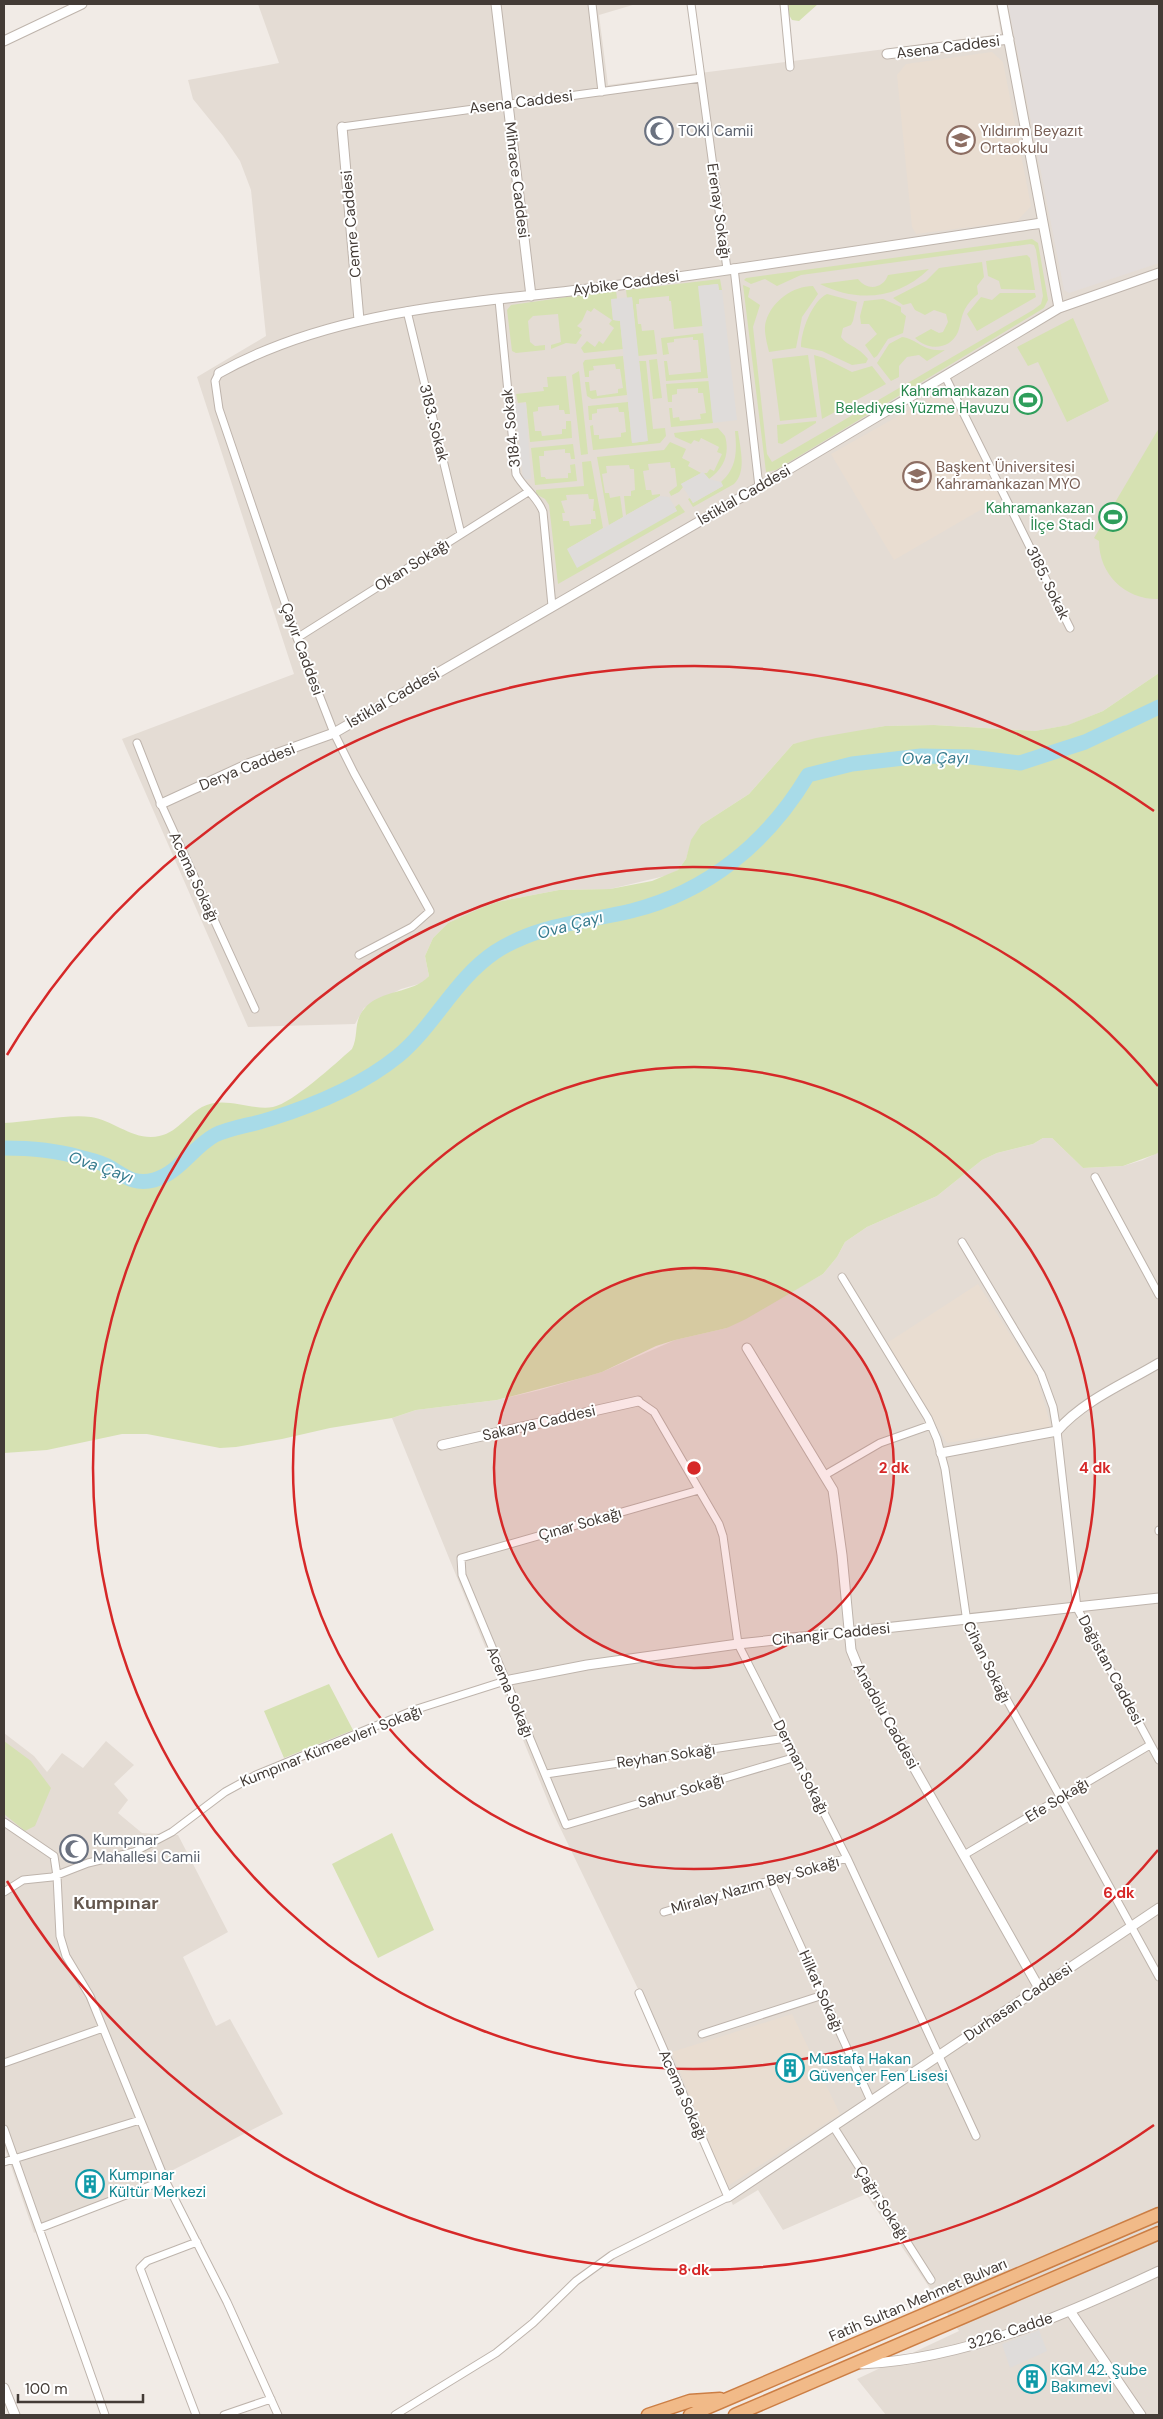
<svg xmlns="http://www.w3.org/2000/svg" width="1163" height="2419" viewBox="0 0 1163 2419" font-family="'DM Sans',sans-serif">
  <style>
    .residential { fill: #e4dcd4 }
    .industrial { fill: #e3dddb }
    .education { fill: #e9ddd1 }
    .green { fill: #d6e1b2; fill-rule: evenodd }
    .parking { fill: #dfdcda }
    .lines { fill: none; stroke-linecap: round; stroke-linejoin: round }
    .river { stroke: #a8dbe8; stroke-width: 15 }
    .minor-casing { stroke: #beb4ac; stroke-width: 9 }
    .tertiary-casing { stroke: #beb4ac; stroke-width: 11 }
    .trunk-casing { stroke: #cc7e44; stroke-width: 15 }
    .minor { stroke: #fff; stroke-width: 7 }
    .tertiary { stroke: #fff; stroke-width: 9 }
    .trunk { stroke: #f1ba88; stroke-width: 12 }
    .ring { fill: none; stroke: #d62828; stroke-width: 2.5 }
    .labels { text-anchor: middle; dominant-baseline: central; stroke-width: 4; stroke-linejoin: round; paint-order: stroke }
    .street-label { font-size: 15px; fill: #433b36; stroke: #fff }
    .worship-label { font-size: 15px; fill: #5b616d; stroke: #fff; text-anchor: start }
    .education-label { font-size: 15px; fill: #785e54; stroke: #fff; text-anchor: start }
    .leisure-label { font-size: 15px; fill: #27864d; stroke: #fff; text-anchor: end }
    .culture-label { font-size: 15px; fill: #0d838f; stroke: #fff; text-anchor: start }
    .water-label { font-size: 16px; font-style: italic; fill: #357a8d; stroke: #fff }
    .quarter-label { font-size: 18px; font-weight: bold; fill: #64574e; stroke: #fff }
    .centre { fill: #d62828; stroke: #fff; stroke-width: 2.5 }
    .ring-label { font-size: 15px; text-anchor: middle; font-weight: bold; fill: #d62828; stroke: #fff; stroke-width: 4; stroke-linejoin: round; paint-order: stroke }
  </style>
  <rect width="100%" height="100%" fill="#f1ebe6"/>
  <path class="residential" d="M 258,4 L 636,4 L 599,15 L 608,85 L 1001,34 L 996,4 L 1159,4 L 1159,673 L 1103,711 L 1069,725 L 1035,731 L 934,725 L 885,726 L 793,744 L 749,794 L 701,825 L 692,840 L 686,859 L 678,870 L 669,875 L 610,889 L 559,890 L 497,902 L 448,923 L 433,938 L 425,956 L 429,976 L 422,983 L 401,989 L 364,1008 L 355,1024 L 248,1027 L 122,739 L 294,674 L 197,377 L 266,336 L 251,190 L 240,161 L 223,136 L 193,99 L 188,80 L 279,63 Z
    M 1043,1138 L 1052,1138 L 1083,1168 L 1123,1166 L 1143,1160 L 1159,1152 L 1159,2415 L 886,2415 L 857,2379 L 959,2331 L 866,2194 L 783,2230 L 758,2190 L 733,2205 L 639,1991 L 552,1811 L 392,1418 L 416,1410 L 497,1400 L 540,1390 L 602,1372 L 675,1340 L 727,1328 L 823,1274 L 837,1257 L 845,1242 L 867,1227 L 937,1196 L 982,1160 L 997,1153 L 1033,1144 Z
    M 4,1733 L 34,1756 L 47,1772 L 62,1753 L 83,1768 L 106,1741 L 134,1765 L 114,1784 L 128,1800 L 118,1813 L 142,1833 L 178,1835 L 228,1932 L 183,1957 L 216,2026 L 230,2019 L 283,2114 L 169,2172 L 34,2233 L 4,2146 Z"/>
  <path class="industrial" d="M 1008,4 L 1159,4 L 1159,263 L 1069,293 L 1064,290 Z"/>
  <path class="education" d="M 992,52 L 1003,62 L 1031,206 L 1017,221 L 916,234 L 912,227 L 897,75 L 906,64 Z
    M 946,389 L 1001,498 L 894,560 L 831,454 Z
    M 978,1284 L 1037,1377 L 1051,1427 L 947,1443 L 887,1343 Z
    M 792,2014 L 840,2114 L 726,2187 L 672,2052 Z"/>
  <path class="green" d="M 788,4 L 818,4 L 799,21 L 792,20 L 789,15 Z
    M 1032,239 L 1038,243 L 1048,300 L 1044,308 L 776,470 L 766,472 L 743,285 L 750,288 L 748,297 L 760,305 L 753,327 L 767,454 L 772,462 L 1033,310 L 1041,304 L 1043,296 L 1036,250 L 1034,245 L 1030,244 L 801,275 L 777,286 L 765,279 L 751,284 L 744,280 L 746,278 Z
    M 1027,255 L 1030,258 L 1035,290 L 1001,289 L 999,281 L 988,276 L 986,261 Z
    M 982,262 L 984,277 L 977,286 L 978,294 C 973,298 968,303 965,309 C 961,316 961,324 958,332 C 950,350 928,351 915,338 L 931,329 L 939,333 L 943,332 L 948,322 L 946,314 L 934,310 L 925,315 L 915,310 L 911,303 L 903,305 L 893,298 L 926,281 L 939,268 Z
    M 929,269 C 898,299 858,303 820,284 L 858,279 C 867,291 883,289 888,275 Z
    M 720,279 L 722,290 L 719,290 L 718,284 L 699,286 L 703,326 L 674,329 L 671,301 L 669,301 L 669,296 L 639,299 L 639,304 L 636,304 L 638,324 L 641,324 L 642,331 L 654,330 L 657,354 L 638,356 L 632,298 L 627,298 L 626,290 Z
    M 813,286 L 818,294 L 802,317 L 796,348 L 769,352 C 767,343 763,330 766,321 C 772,301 793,286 813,286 Z
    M 616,290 L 617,299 L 611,300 L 613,320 L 620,321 L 623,349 L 584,353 L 581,348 L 587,341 L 595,347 L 599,341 L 603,344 L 614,328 L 609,324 L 612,320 L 594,308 L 591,312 L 587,310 L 582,321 L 577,326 L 582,329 L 579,333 L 582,335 L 576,344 L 566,343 L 551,349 L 551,345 L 561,342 L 558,314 L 533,316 L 528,321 L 530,342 L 535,346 L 545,345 L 545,350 L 516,353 L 512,351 L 507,310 L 511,305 Z
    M 1000,293 L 1035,293 L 1036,297 L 977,331 L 967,314 L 981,297 L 992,300 Z
    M 827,294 L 857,302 L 853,321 L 851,325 L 843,328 L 841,337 C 847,346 858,346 868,359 L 866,363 L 852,365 L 822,351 L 801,347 C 801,331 812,301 827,294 Z
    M 883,299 L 901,307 L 901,312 L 906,316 L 903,333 L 888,339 L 877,356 L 874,358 L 865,345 L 877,334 L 869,324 L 861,324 L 860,316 L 864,301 Z
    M 1073,318 L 1109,401 L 1067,422 L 1038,362 L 1028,366 L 1017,347 Z
    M 704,333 L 708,378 L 666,381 L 664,361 L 667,361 L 669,375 L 701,372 L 698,340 L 693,340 L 693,337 L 674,339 L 674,342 L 667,343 L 669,354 L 663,355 L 661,338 Z
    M 902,337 C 920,340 922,352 945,350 L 927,361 L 919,355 L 907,357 L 899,366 L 899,377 L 891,381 L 877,363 L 889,344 Z
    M 808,355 L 817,417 L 780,421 L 772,359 Z
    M 814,355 L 824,358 L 852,372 L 872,366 L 886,384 L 822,419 Z
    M 623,356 L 627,395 L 592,399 L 587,396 L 585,382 L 589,382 L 590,391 L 596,390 L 597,396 L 618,393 L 618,389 L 623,388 L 620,369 L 616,369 L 615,364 L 593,366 L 594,370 L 589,371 L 589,377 L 585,377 L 583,363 L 585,360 Z
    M 657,359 L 662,398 L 653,399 L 649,360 Z
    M 639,361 L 646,361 L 653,429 L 665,428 L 666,436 L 660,443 L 593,450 L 590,426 L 593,425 L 594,435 L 599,435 L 599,439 L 621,437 L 621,433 L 626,432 L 624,412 L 619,412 L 618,407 L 597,409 L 597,413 L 592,414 L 592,420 L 589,420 L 588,406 L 628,402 L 632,443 L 647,441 Z
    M 579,371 L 588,454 L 581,455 L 572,375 Z
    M 566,376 L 570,414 L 565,414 L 564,410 L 559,410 L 559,405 L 538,407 L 538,411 L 533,412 L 535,431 L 541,431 L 542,436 L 562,434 L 562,429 L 566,429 L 566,421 L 571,421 L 572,438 L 530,442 L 526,402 L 518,403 L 516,394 L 544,391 L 543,387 L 548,387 L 547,377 Z
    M 709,381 L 713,423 L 671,427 L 669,408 L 672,408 L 673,418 L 679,417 L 680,421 L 701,419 L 700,414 L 706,413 L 703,393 L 698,393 L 698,388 L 677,389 L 677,394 L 672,395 L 672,402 L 668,402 L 666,384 Z
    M 816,421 L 816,423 L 782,444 L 778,443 L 777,425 Z
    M 718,428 L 725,436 C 730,454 724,468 709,479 L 704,473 L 707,473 L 710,469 L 714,471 L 722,454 L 717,452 L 719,447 L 701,438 L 699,442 L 694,440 L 691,444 L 675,437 L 674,433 Z
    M 1159,428 L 1159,599 C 1126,600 1099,575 1099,541 L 1094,538 Z
    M 735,431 L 738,431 C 740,448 747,471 734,484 L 693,507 L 688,499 L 690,498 L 693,503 L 723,486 L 721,482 C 737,468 737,451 735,431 Z
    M 670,442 L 686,449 L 682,458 L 690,462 L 688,466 L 701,473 L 681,484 L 683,487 L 679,492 L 671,496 L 669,492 L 677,486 L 675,468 L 671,468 L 670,462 L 648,464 L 649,470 L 643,471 L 646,490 L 651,490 L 652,495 L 660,494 L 660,496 L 626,515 L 624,496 L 631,496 L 631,491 L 635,490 L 634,469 L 630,469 L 629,465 L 606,466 L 607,473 L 602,474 L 605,493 L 609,493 L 610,498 L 620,496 L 623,517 L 609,525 L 597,457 L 664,450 Z
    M 573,444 L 575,459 L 571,459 L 570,453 L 565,453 L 565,449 L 544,451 L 544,456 L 539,456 L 541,477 L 545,477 L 546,479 L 568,478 L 568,473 L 571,473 L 570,465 L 575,464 L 577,481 L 535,485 L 531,448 Z
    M 591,461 L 603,528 L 567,549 L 677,511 L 675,507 L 679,504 L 685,512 L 558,584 L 549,505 L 545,499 L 536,494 L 536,490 L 584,486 L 582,462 ZM 588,494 L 589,499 L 594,499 L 593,511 L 595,511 L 596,519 L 591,519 L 591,524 L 570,526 L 569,521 L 563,521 L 562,513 L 565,513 L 561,501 L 567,500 L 566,495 Z
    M 1159,673 L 1159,1152 L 1156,1154 L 1123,1166 L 1083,1168 L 1052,1138 L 1043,1138 L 1033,1144 L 997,1153 L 982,1160 L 937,1196 L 867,1227 L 845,1242 L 837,1257 L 823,1274 L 746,1319 L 727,1328 L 675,1340 L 656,1346 L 602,1372 L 585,1377 L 497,1400 L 416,1410 L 392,1418 L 330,1428 L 282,1439 L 236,1447 L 220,1448 L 147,1434 L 122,1434 L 47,1450 L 4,1453 L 4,1123 C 29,1122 67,1114 91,1117 C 112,1120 129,1137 151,1137 C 175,1137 184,1117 202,1107 C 224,1095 251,1111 273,1107 C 293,1103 336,1063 352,1049 C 359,1035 353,1022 364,1009 C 380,989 413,994 429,976 L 425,956 L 433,938 L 448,923 L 481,908 L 497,902 L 559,890 L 610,889 L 652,881 L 678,870 L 686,859 L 691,840 L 701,825 L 749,794 L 793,744 L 816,738 L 885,726 L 934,725 L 1035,731 L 1068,725 L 1103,711 Z
    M 329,1684 L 353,1730 L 284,1758 L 264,1711 Z
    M 4,1741 L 31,1761 L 51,1788 L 35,1826 L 25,1831 L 4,1814 Z
    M 392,1833 L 434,1930 L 378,1958 L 332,1864 Z"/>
  <path class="parking" d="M 718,284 L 719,290 L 722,290 L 737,420 L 713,423 L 698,286 Z
    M 632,297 L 648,441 L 632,443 L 620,321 L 613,320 L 611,299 Z
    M 526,403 L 531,479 L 523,480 L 515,404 Z
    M 703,472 L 709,479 L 721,482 L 723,486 L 693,503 L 681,484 Z
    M 660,496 L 669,497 L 677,511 L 577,568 L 567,549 Z
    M 1039,2330 L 1047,2351 L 1010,2368 L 1002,2344 Z"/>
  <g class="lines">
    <path class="river" d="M 4,1148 C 29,1148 55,1150 79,1157 C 90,1160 102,1162 111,1168 C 126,1177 135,1185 154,1180 C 179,1173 193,1147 215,1135 C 232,1127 252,1125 270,1119 C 315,1105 361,1086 398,1056 C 435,1025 455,979 495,952 C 536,925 584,922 631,911 C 708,892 768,842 808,775 L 852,764 L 921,756 L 971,757 L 1020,763 L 1085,742 L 1159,707"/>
    <defs>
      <path id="minor" d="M 592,4 L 602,92
        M 691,4 L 727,269
        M 784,4 L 790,67
        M 342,127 L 701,78
        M 734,268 L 759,487
        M 499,300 L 516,474 C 523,488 538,497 543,512 L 552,606
        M 407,311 L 461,534
        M 219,373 L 215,381 L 219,409 L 297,638 L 334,733 L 354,773 L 430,911 L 412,927 L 359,955
        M 945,376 L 1070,628
        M 297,638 L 528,492
        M 137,743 L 161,804 L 255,1009
        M 1095,1177 L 1159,1295
        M 962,1242 L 1041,1374 L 1053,1407 L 1057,1431 L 1077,1608 L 1159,1760
        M 842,1277 L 928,1418 L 937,1439 L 945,1469 L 968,1629 L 1159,1977
        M 638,1401 L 654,1412 L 719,1524 L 723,1536 L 738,1644 L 847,1858 L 976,2136
        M 825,1475 L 880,1443 L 931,1425
        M 699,1490 L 461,1558 L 462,1575 L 566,1825 L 796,1757
        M 1159,1530 L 1159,1531
        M 546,1774 L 786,1738
        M 4,1822 L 54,1856 L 57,1876 L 60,1936 L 66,1956 L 90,1996 L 165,2180 L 227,2302 L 278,2415
        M 964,1855 L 1150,1745
        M 771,1881 L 871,2101
        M 4,1892 L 23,1880 L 52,1877 L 88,1863 L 134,1852 L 172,1832 L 225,1792 L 256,1775 L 417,1709 L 505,1681
        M 664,1912 L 847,1858
        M 702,2034 L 823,1995
        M 4,2063 L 103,2028
        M 833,2126 L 931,2280
        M 4,2129 L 105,2415
        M 4,2162 L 140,2120
        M 40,2228 L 165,2180
        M 196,2415 L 140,2268 L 147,2261 L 197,2242
        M 224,2415 L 271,2399
        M 395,2415 L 496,2353 L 533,2323 L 576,2281 L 612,2255 L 728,2197 L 639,1993"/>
      <path id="tertiary" d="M 496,4 L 531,296
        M 1002,4 L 1059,308
        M 4,41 L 82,4
        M 887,54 L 1009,39
        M 342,127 L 359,320
        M 219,373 C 341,305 485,303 620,285 C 761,266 902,244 1042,223
        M 161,804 L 248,764 L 334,733 L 759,487 L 1059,308 L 1159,273
        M 747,1348 L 833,1490 L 842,1555 L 851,1650 L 860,1672 L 1039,1988
        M 442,1445 L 638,1401
        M 941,1453 L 1057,1431 C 1084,1400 1124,1384 1159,1363
        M 505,1681 L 587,1665 L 738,1644 L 1159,1598
        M 728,2197 L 1159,1908
        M 1070,2311 L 1141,2415
        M 861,2364 C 966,2359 1065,2315 1159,2271
        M 4,2388 L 15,2415"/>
      <path id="trunk" d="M 648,2415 L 690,2401 L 720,2399
        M 690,2415 L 1159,2214
        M 735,2415 L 1159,2233"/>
    </defs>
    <use href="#minor" class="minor-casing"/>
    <use href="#tertiary" class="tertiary-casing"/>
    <use href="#trunk" class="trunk-casing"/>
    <use href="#minor" class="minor"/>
    <use href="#tertiary" class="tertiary"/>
    <use href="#trunk" class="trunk"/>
  </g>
  <circle cx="694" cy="1468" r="200" fill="#d62828" fill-opacity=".12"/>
  <g class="ring">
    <circle cx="694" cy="1468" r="200"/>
    <circle cx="694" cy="1468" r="401"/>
    <path d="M1158 1850A601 601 0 1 1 1158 1086"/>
    <path d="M1154 2125A802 802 0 0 1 7 1881M7 1055A802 802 0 0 1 1154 811"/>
  </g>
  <defs>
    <symbol id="mosque-ring" viewBox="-11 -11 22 22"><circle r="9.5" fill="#fff" stroke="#6b7280" stroke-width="1.5"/><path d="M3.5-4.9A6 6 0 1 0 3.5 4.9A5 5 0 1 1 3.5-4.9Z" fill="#6b7280"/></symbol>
    <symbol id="school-ring" viewBox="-11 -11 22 22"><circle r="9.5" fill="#fff" stroke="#8d6e63" stroke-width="1.5"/><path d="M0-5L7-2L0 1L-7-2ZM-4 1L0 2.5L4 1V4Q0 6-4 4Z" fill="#8d6e63"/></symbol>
    <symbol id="stadium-ring" viewBox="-11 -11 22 22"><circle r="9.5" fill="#fff" stroke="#2e9e5b" stroke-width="1.5"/><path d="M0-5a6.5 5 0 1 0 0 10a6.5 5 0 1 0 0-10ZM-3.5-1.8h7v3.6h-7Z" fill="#2e9e5b"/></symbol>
    <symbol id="university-ring" viewBox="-11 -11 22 22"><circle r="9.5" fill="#fff" stroke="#8d6e63" stroke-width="1.5"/><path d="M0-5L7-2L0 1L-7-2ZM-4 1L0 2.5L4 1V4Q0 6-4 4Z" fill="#8d6e63"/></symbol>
    <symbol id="building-ring" viewBox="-11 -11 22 22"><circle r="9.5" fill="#fff" stroke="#0f9aa8" stroke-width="1.5"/><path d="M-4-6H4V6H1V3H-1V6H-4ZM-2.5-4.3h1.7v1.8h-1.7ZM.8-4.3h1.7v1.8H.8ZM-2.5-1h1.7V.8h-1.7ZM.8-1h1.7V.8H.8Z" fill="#0f9aa8"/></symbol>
  </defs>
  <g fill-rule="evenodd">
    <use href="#mosque-ring" x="643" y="115" width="32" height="32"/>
    <use href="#school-ring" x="945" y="124" width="32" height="32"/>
    <use href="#stadium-ring" x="1012" y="384" width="32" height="32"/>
    <use href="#university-ring" x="901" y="460" width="32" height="32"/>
    <use href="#stadium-ring" x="1097" y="501" width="32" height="32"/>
    <use href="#mosque-ring" x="58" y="1833" width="32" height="32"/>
    <use href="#building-ring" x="774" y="2052" width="32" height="32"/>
    <use href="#building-ring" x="74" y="2168" width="32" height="32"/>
    <use href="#building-ring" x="1016" y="2363" width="32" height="32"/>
  </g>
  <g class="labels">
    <g class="street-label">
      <text transform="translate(948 47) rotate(-7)">Asena Caddesi</text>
      <text transform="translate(521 102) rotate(-7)">Asena Caddesi</text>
      <text transform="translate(517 180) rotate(83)">Mihrace Caddesi</text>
      <text transform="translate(719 211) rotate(82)">Erenay Sokağı</text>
      <text transform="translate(351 224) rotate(-95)">Cemre Caddesi</text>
      <text transform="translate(626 283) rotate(-8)">Aybike Caddesi</text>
      <text transform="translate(434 423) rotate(76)">3183. Sokak</text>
      <text transform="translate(511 428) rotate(-96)">3184. Sokak</text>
      <text transform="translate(744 495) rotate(-30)">İstiklal Caddesi</text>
      <text transform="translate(412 565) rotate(-32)">Okan Sokağı</text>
      <text transform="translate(1048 583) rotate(64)">3185. Sokak</text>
      <text transform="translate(302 649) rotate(70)">Çayır Caddesi</text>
      <text transform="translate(393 698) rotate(-30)">İstiklal Caddesi</text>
      <text transform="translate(247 767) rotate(-22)">Derya Caddesi</text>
      <text transform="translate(194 877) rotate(65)">Acema Sokağı</text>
      <text transform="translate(539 1423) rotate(-13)">Sakarya Caddesi</text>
      <text transform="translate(580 1524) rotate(-16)">Çınar Sokağı</text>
      <text transform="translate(831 1634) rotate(-6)">Cihangir Caddesi</text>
      <text transform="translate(987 1662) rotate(64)">Cihan Sokağı</text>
      <text transform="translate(1111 1670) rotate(62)">Dağıstan Caddesi</text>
      <text transform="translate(510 1692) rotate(67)">Acema Sokağı</text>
      <text transform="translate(886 1716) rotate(61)">Anadolu Caddesi</text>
      <text transform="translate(331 1746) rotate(-22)">Kumpınar Kümeevleri Sokağı</text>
      <text transform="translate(666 1756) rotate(-8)">Reyhan Sokağı</text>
      <text transform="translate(801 1767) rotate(63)">Derman Sokağı</text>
      <text transform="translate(681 1791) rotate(-16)">Sahur Sokağı</text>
      <text transform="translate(1057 1800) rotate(-31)">Efe Sokağı</text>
      <text transform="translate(755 1885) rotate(-16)">Miralay Nazım Bey Sokağı</text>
      <text transform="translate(821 1991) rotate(66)">Hilkat Sokağı</text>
      <text transform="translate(1018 2002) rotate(-34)">Durhasan Caddesi</text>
      <text transform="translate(683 2095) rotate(66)">Acema Sokağı</text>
      <text transform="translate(882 2203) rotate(57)">Çağrı Sokağı</text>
      <text transform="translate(918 2300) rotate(-23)">Fatih Sultan Mehmet Bulvarı</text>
      <text transform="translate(1010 2331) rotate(-18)">3226. Cadde</text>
    </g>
    <g class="worship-label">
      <text x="678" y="131">TOKİ Camii</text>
      <text x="93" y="1840">Kumpınar<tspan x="93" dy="17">Mahallesi Camii</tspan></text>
    </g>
    <g class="education-label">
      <text x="980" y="131">Yıldırım Beyazıt<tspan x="980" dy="17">Ortaokulu</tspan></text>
      <text x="936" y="467">Başkent Üniversitesi<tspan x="936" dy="17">Kahramankazan MYO</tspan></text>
    </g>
    <g class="leisure-label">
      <text x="1009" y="391">Kahramankazan<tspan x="1009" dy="17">Belediyesi Yüzme Havuzu</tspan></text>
      <text x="1094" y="508">Kahramankazan<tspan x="1094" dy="17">İlçe Stadı</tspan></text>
    </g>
    <g class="culture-label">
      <text x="809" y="2059">Mustafa Hakan<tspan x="809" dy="17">Güvençer Fen Lisesi</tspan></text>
      <text x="109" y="2175">Kumpınar<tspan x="109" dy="17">Kültür Merkezi</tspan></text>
      <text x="1051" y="2370">KGM 42. Şube<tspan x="1051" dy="17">Bakımevi</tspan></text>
    </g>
    <g class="water-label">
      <text transform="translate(935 758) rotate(-1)">Ova Çayı</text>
      <text transform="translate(570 925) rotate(-15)">Ova Çayı</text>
      <text transform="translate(101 1167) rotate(19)">Ova Çayı</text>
    </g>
    <g class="quarter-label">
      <text x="116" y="1903">Kumpınar</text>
    </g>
  </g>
  <circle cx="694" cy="1468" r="8" class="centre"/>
  <g class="ring-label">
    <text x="894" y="1473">2 dk</text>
    <text x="1095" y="1473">4 dk</text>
    <text x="1119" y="1898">6 dk</text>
    <text x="694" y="2275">8 dk</text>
  </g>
  <rect width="1163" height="2419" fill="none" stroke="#433b36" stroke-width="10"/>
  <path d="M18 2394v8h125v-8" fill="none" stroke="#433b36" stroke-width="2.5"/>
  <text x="25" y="2394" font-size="15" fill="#433b36" stroke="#ffffff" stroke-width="4" paint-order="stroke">100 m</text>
</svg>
